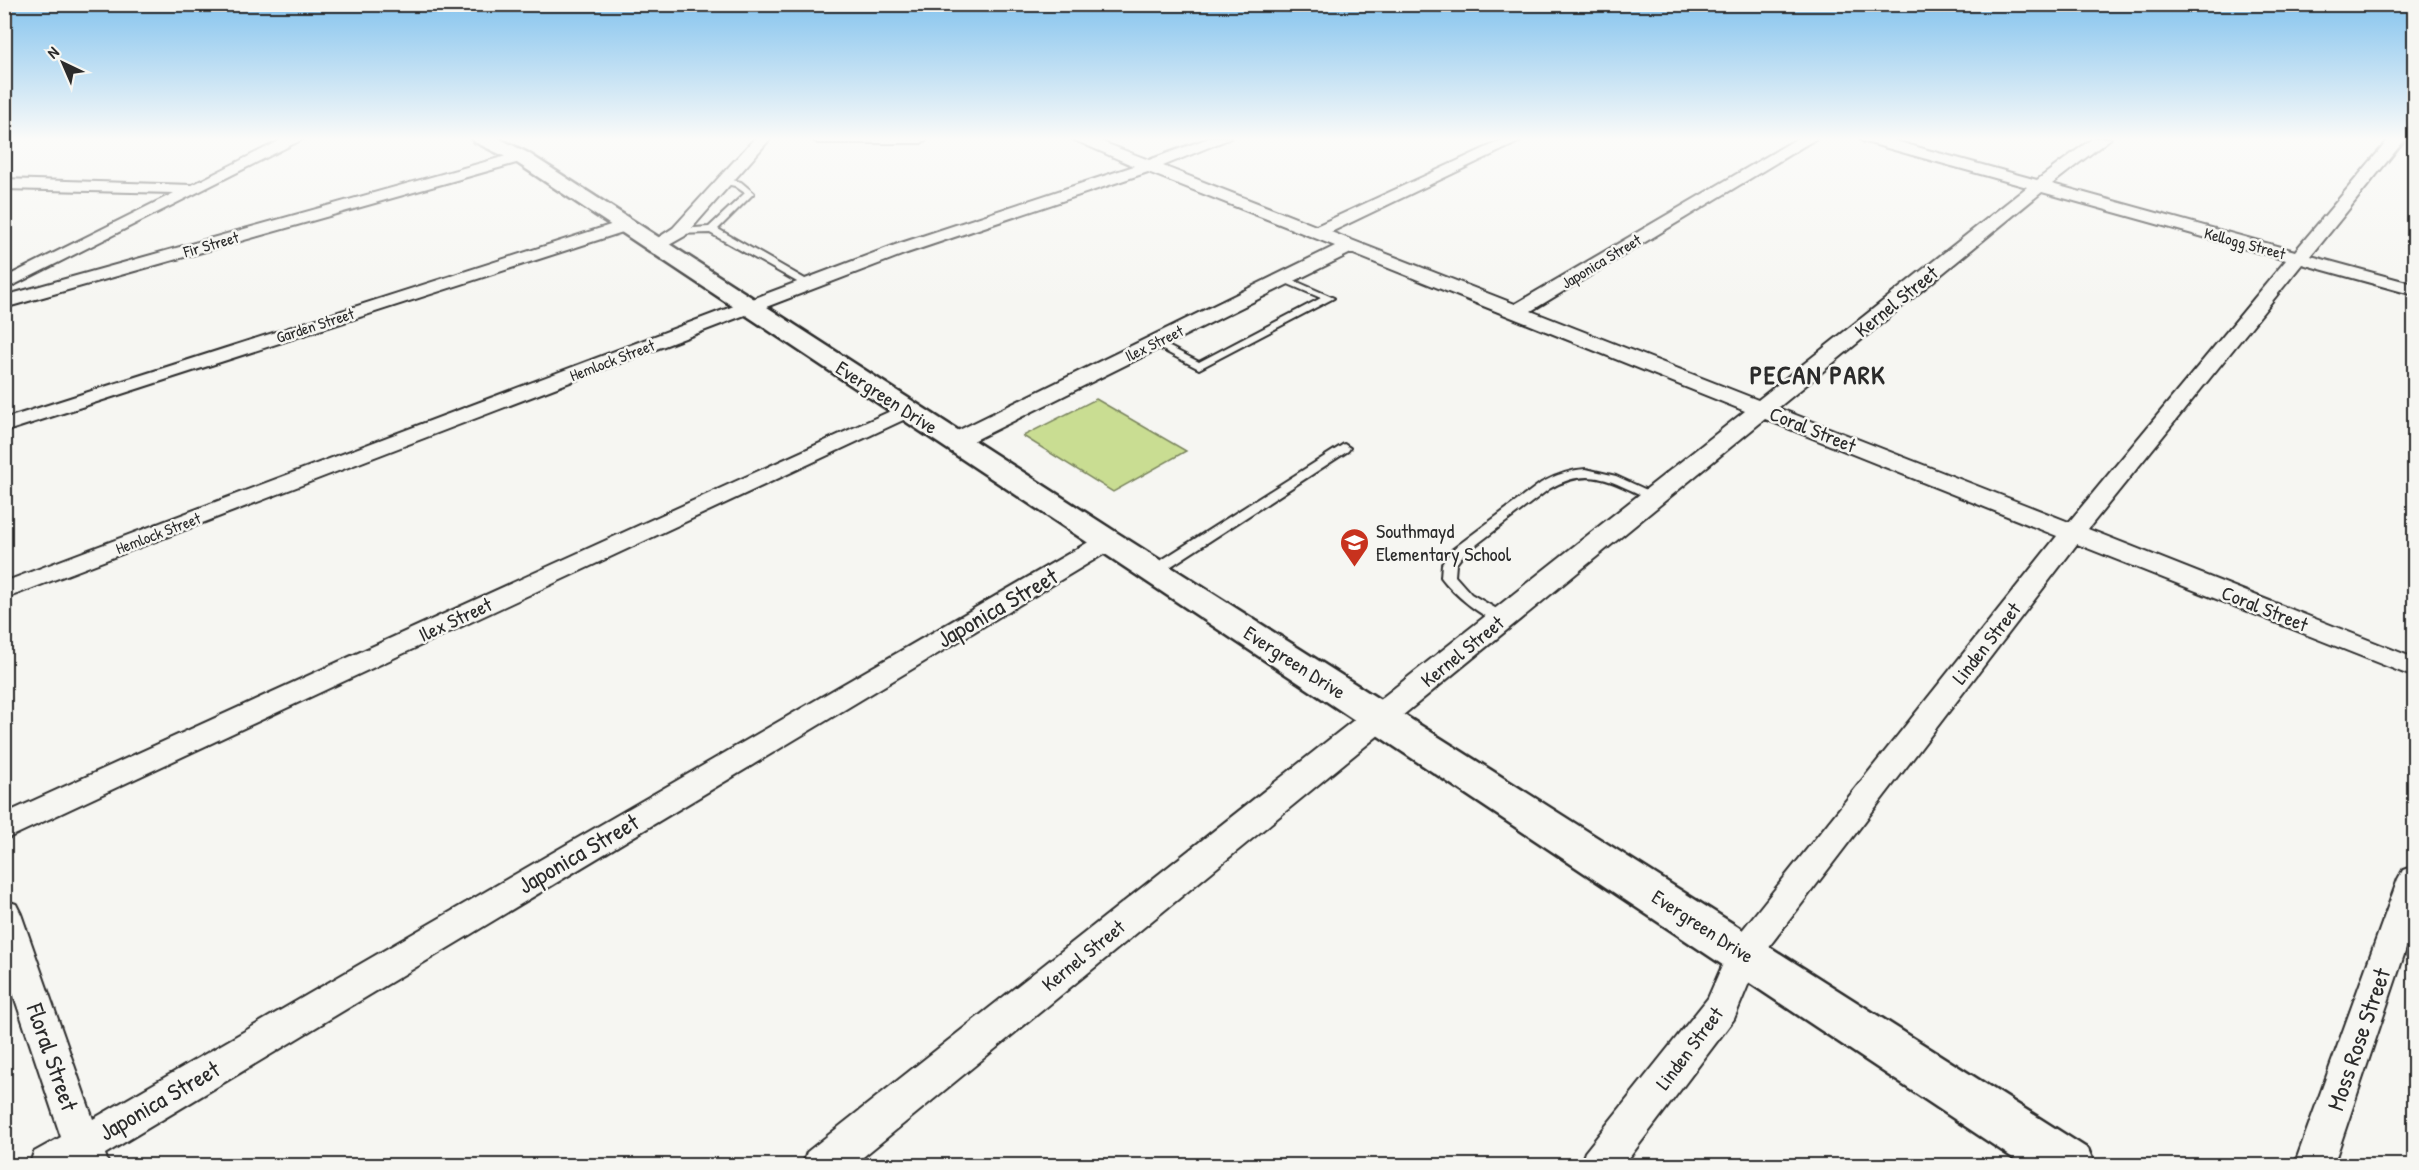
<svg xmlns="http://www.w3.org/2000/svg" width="2419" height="1170" viewBox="0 0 2419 1170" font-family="'Patrick Hand',sans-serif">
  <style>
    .green { fill: #c9dd92; stroke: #7a845e; stroke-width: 1.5 }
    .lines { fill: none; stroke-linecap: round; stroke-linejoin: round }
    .lane-casing { stroke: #2b2b2b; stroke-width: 4 }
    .street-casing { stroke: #2b2b2b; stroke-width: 4 }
    .secondary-casing { stroke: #2b2b2b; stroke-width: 5 }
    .lane { fill: #f6f6f2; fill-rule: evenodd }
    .street { fill: #f6f6f2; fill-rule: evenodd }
    .secondary { fill: #f6f6f2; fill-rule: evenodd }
    .labels { text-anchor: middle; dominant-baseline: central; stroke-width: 5; stroke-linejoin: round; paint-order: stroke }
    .far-street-label { font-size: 16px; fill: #2b2b2b; stroke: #f6f6f2 }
    .street-label { font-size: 20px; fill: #2b2b2b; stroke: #f6f6f2 }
    .poi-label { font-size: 20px; fill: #2b2b2b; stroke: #f6f6f2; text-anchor: start }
    .near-street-label { font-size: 24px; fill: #2b2b2b; stroke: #f6f6f2 }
    .district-label { font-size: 26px; font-weight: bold; letter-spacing: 1.5px; fill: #2b2b2b; stroke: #f6f6f2 }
  </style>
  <rect width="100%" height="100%" fill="#f6f6f2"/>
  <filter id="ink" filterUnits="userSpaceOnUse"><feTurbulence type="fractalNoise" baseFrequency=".0167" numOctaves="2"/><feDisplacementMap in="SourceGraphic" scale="12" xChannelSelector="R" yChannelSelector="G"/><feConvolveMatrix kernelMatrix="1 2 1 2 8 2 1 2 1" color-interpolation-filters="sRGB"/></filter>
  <g filter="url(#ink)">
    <path class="green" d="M 1096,399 L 1186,451 L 1113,492 L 1023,436 Z"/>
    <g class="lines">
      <defs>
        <path id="lane" d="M 724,178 L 741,182 L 754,193 L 718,229 L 812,283 L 812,287 L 806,287 L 710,233 L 676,234 L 676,230 L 679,229 L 709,227 L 745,193 L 735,186 L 721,183 L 721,179 Z
          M 1284,276 L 1334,298 L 1199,369 L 1149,343 L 1154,340 L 1158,341 L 1199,362 L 1321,298 L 1281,281 L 1281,277 Z
          M 1344,444 L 1350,448 L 1348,451 L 1159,574 L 1149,574 L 1147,571 L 1149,568 Z
          M 1586,469 L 1616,476 L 1660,496 L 1658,499 L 1650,499 C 1611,482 1590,465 1549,489 L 1463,555 L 1456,564 L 1455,576 L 1471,594 L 1507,615 L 1509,618 L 1507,621 C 1488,626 1451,591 1441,577 L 1442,564 L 1453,549 L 1541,483 C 1556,475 1569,470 1586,469 Z"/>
        <path id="street" d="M 285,138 L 305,138 L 4,290 L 4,278 L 174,193 L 4,189 L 4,179 L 192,185 Z
          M 755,138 L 771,138 L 685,236 L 662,249 L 650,249 L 647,245 L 673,228 Z
          M 810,138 L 929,138 L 921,143 L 818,143 Z
          M 1070,138 L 1092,138 L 1149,160 L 1209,138 L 1231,138 L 1163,166 L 1316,226 L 1507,138 L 1527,138 L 1331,232 L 1515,304 L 1798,138 L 1817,138 L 1531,311 L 1758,400 L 2027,187 L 1862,141 L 1859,138 L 1884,138 L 2037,180 L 2093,138 L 2111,138 L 2052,184 L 2295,251 L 2390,138 L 2406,138 L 2311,256 L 2414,284 L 2414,295 L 2302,264 L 2088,529 L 2414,658 L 2414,677 L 2077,544 L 1758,961 L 1734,1019 L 1623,1166 L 1580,1166 L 1585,1152 L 1708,998 L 1732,943 L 2057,536 L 1765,419 L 852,1166 L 802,1166 L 807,1152 L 1745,411 L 1351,253 L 963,446 L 947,446 L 944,441 L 947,436 L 1335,246 L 1148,172 L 907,253 L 4,599 L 4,582 L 895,245 L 1134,166 ZM 2042,192 L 2286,260 L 2069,522 L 1778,408 Z
          M 521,152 L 529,157 L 527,160 L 4,308 L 4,296 Z
          M 626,220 L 632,221 L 635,225 L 632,229 L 4,432 L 4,419 Z
          M 906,404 L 914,405 L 917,410 L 914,415 L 4,840 L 4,814 Z
          M 1108,533 L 1117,536 L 1120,541 L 1117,546 L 105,1154 L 109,1166 L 29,1166 L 34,1152 L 61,1137 L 4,966 L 4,900 L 16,904 L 21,914 L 93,1119 L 1099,536 Z
          M 2414,866 L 2414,925 L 2333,1166 L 2294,1166 L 2398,879 L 2403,870 Z"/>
        <path id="secondary" d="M 472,138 L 498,138 L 528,153 L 1119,534 L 2088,1149 L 2095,1166 L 2025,1166 L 618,230 L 514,161 L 475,142 Z"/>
      </defs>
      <use href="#lane" class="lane-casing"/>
      <use href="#street" class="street-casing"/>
      <use href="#secondary" class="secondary-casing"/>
      <use href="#lane" class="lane"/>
      <use href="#street" class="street"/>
      <use href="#secondary" class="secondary"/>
    </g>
  </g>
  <linearGradient id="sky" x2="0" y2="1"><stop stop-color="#86c4ee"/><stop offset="0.46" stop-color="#fbfbf9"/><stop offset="1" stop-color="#fbfbf9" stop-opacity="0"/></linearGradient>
  <rect width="2419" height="302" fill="url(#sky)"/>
  <defs>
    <symbol id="school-pin" viewBox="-11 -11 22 30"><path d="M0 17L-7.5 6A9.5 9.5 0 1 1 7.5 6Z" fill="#c8321e" stroke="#f6f6f2"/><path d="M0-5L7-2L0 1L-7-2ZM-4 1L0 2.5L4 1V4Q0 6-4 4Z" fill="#fff"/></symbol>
  </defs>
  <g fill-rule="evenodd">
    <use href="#school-pin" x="1338" y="526" width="33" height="45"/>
  </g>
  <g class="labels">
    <g class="far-street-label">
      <text transform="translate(2245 243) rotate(15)">Kellogg Street</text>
      <text transform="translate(211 244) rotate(-16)">Fir Street</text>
      <text transform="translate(1601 261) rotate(-31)">Japonica Street</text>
      <text transform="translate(315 325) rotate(-18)">Garden Street</text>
      <text transform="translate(1154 343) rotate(-26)">Ilex Street</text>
      <text transform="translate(612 360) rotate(-21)">Hemlock Street</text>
      <text transform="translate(158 533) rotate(-21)">Hemlock Street</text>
    </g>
    <g class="street-label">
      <text transform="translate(1896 301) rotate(-39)">Kernel Street</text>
      <text transform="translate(887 397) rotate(33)">Evergreen Drive</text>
      <text transform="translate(1813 429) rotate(22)">Coral Street</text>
      <text transform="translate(2265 608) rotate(22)">Coral Street</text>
      <text transform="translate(455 619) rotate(-25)">Ilex Street</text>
      <text transform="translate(1986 643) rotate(-52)">Linden Street</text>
      <text transform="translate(1462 651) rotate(-39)">Kernel Street</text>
      <text transform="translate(1295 662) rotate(33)">Evergreen Drive</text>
      <text transform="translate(1703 926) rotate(33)">Evergreen Drive</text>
      <text transform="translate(1083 955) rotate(-39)">Kernel Street</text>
      <text transform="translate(1689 1048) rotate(-53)">Linden Street</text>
    </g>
    <g class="poi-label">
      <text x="1376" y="530">Southmayd<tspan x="1376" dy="23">Elementary School</tspan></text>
    </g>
    <g class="near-street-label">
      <text transform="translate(997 607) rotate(-30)">Japonica Street</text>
      <text transform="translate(578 853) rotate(-30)">Japonica Street</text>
      <text transform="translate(2358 1039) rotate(-71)">Moss Rose Street</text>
      <text transform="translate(53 1057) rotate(71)">Floral Street</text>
      <text transform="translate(159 1100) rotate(-30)">Japonica Street</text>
    </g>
    <g class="district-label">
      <text x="1818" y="374">PECAN PARK</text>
    </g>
  </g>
  <rect width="2419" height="1170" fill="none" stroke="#f6f6f2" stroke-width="24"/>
  <rect x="12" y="12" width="2395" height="1146" fill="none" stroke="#2b2b2b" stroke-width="2" filter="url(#ink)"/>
  <g transform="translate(63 63) rotate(316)" stroke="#f6f6f2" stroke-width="4.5" paint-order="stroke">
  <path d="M0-4.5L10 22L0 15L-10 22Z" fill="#2b2b2b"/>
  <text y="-9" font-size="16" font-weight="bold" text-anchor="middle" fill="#2b2b2b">N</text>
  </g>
</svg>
